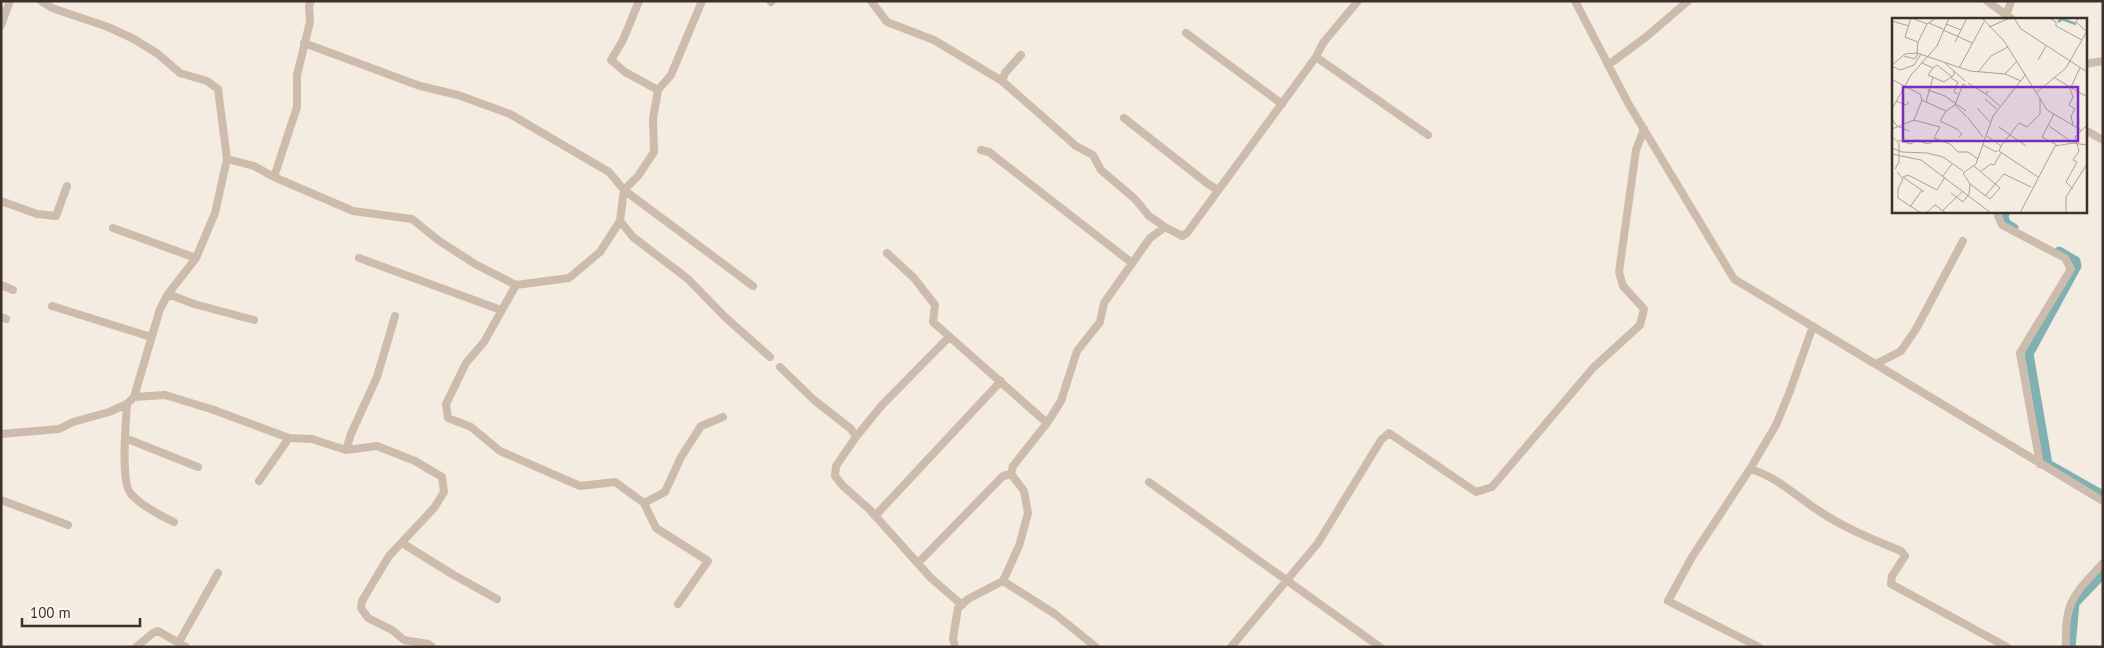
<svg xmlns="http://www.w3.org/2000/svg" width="2104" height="648" viewBox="0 0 2104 648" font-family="'PT Sans',sans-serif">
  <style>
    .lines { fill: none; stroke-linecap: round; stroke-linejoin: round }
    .canal { stroke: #7fb0b2; stroke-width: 9 }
    .minor { stroke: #cdbbac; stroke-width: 8 }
    .inset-river { fill: none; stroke: #7fb0b2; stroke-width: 2.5 }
    .inset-road { fill: none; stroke: #aaa098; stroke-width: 1 }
    .view { fill: #7b2cbf; fill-opacity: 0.15; stroke: #7b2cbf; stroke-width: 2.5 }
    .inset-edge { fill: none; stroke: #3b302b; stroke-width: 2.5 }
  </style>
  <rect width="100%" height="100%" fill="#f4ebe1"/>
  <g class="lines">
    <path class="canal" d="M 2006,211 L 2004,216 L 2006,223 L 2014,228
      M 2059,251 L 2076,261 L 2077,266 L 2029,354 L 2048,464 L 2103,495
      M 2071,647 L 2075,603 L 2103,574"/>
    <path class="minor" d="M 41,1 L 52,8 L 108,27 L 134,39 L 158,54 L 180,73 L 207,81 L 218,89 L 227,159
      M 639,1 L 623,40 L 611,60 L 625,72 L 658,90
      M 770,1 L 771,2
      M 871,1 L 887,22 L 934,40 L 1002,81
      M 1575,1 L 1628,103 L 1734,279 L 2103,501
      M 1987,1 L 2012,19
      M 2005,19 L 2011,1
      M 1,25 L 10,1
      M 1186,33 L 1282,104
      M 304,43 L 420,86 L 458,95 L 510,114 L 609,172 L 624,190 L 753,286
      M 1021,55 L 1005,73 L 1002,81 L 1076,146 L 1093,155 L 1101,170 L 1135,199 L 1149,216 L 1165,227
      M 1316,57 L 1428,135
      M 2085,64 L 2103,61
      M 1608,65 L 1646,37 L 1688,1
      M 1124,118 L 1208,184 L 1218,190
      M 2085,130 L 2103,140
      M 981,150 L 989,152 L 1132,263
      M 274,177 L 353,211 L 412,219 L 438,240 L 475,264 L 516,285
      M 1,201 L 37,214 L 56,216 L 67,186
      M 2000,211 L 1998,216 L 2002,225 L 2065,258 L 2071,269 L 2020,353 L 2040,464
      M 620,221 L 633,237 L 688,279 L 725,317 L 770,357
      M 113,228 L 196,258
      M 887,253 L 914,278 L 935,305 L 933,322 L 1047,423
      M 359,258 L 501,310
      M 1,285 L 13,290
      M 168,294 L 194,304 L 254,320
      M 52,306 L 151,337
      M 1,317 L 6,319
      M 1876,364 L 1901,351 L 1916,329 L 1963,241
      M 780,367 L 814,400 L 851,429 L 856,437 L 836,466 L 835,476 L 843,486 L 869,509 L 931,578 L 962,605
      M 134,397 L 165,395 L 214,410 L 289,438 L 312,439 L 346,450 L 377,446 L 415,461 L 442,477 L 444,492 L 434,508 L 389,556 L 362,601 L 361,608 L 368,618 L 392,630 L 404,640 L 428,644 L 432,647
      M 127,404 C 126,422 120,482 131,494 C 142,506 159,515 174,522
      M 1,434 L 59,429 L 73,422 L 109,412 L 127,404 L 134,397 L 160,309 L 168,294 L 196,258 L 215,213 L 227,159 L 254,166 L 274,177 L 297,107 L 297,75 L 310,22 L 309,6 L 311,1
      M 856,437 L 882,405 L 949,337
      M 125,438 L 198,467
      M 346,450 L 351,434 L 377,377 L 395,316
      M 1750,469 C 1778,477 1798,498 1822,513 C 1847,529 1874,540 1901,551 L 1905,556 L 1892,576 L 1891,584 L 2007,647
      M 259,481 L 289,438
      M 1149,482 L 1380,647
      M 1,500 L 68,525
      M 644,503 L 665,492 L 681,457 L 701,426 L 723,417
      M 875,516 L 1001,381
      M 402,543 L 452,574 L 497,599
      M 918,563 L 1003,476 L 1011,474
      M 1003,581 L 1055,614 L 1096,647
      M 678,604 L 708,561 L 656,528 L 644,503 L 615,482 L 580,486 L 500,451 L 471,427 L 448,418 L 446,404 L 466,363 L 484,342 L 516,285 L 569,278 L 600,252 L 620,221 L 624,190 L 638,176 L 654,152 L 653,119 L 658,90 L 671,75 L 702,1
      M 179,642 L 218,573
      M 136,647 L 153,633 L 158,631 L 186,647
      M 955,647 L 953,638 L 958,608 L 968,599 L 1003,581 L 1019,546 L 1028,513 L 1024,491 L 1011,474 L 1013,466 L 1047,423 L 1061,401 L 1077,351 L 1100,322 L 1104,303 L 1150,238 L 1165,227 L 1182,236 L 1187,233 L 1316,57 L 1323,43 L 1358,1
      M 1231,647 L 1318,543 L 1381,440 L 1389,433 L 1476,492 L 1492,487 L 1593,368 L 1640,325 L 1644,309 L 1623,286 L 1619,272 L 1636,150 L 1644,129
      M 1759,647 L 1668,601 L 1692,557 L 1750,469 L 1776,425 L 1790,391 L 1813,326
      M 2066,647 C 2064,601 2074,595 2103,563"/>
  </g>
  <g transform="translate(1892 18)">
    <rect width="195" height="195" fill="#f4ebe1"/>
    <path class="inset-river" d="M 166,4 L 170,1 L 184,6"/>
    <path class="inset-road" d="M 19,0 L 13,19 L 26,24M 20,0 L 35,6 L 44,0M 90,0 L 112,23 L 155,92 L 189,112M 122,0 L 129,11 L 195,54M 157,0 L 164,4 L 164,8 L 190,22M 186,0 L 184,4 L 195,14M 0,3 L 17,8M 37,5 L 51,11M 54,6 L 69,12M 97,9 L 118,0M 51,12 L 65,18M 65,18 L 80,25M 63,24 L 75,0M 25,35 L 26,24 L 35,6M 12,38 L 23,41 L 26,35M 146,42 L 154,28M 30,45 L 41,50 L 45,47 L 60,59M 53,45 L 73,63M 0,47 L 13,36 L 25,35 L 78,53 L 113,56 L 129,63M 0,48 L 8,52 L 22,47 L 29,36M 41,50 L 36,57 L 52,64 L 62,57 L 62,53M 67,50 L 92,4M 86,54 L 99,38 L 116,29M 113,56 L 125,43M 59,60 L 66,64 L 62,74 L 66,76M 163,60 L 195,79M 0,64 L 1,62 L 28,76 L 30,82M 76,65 L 94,76M 36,72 L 53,78 L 74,93M 96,73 L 94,76 L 108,88M 145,74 L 174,50 L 195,13M 93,81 L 105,91M 4,83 L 14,87 L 17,84M 34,84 L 54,93M 63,87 L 75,99M 85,90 L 98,104M 0,91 L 19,57 L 45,28 L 57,0M 162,96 L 150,119 L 165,127M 76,100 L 91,119M 0,101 L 5,108 L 17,113M 22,102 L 48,109 L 42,120 L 58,126 L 66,134 L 76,134 L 86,141M 181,107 L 179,98 L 183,91 L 177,87 L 181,79 L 178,71 L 188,50M 157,108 L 180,124M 107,109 L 134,128M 0,111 L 22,102 L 30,82 L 34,84 L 41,59M 95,118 L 109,128 L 107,133 L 146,159M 0,119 L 7,125 L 7,144 L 3,151M 67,119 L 70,116 L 65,111 L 48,103 L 54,93 L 63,87 L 71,66 L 75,69M 6,122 L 19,126 L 24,122 L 36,126 L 45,122M 91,127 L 104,134 L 106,132M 109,128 L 127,105 L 135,109 L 148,96 L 148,80M 0,130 L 10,134 L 35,135 L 51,139 L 71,153M 0,136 L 29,142 L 99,195M 89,153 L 99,146 L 102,147 L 109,135M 5,154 L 11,161 L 6,171 L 6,180 L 29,195M 51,158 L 60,146M 78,166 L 98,181 L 108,170 L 82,148M 181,171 L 174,164 L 185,144 L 181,142 L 187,133 L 183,119 L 195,107M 32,174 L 11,159 L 16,157 L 45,172 L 53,159M 59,175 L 71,184 L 76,177M 77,177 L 78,166 L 71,155 L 84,146 L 101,98 L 134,56M 93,178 L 112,156 L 139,169M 18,189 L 30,172M 51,192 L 71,173M 34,195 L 43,187 L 54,195M 128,195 L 163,128 L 181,125 L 195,127M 174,195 L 174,179 L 195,146"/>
    <path class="view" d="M 11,69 L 186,69 L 186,123 L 11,123 Z"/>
    <rect width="195" height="195" class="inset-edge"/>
  </g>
  <rect width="2104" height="648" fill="none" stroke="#3b302b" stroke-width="5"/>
  <path d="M22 618v8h118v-8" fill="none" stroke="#3b302b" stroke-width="2.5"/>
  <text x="30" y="618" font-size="15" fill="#3b302b" stroke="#fbf5ee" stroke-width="4" paint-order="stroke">100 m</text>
</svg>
